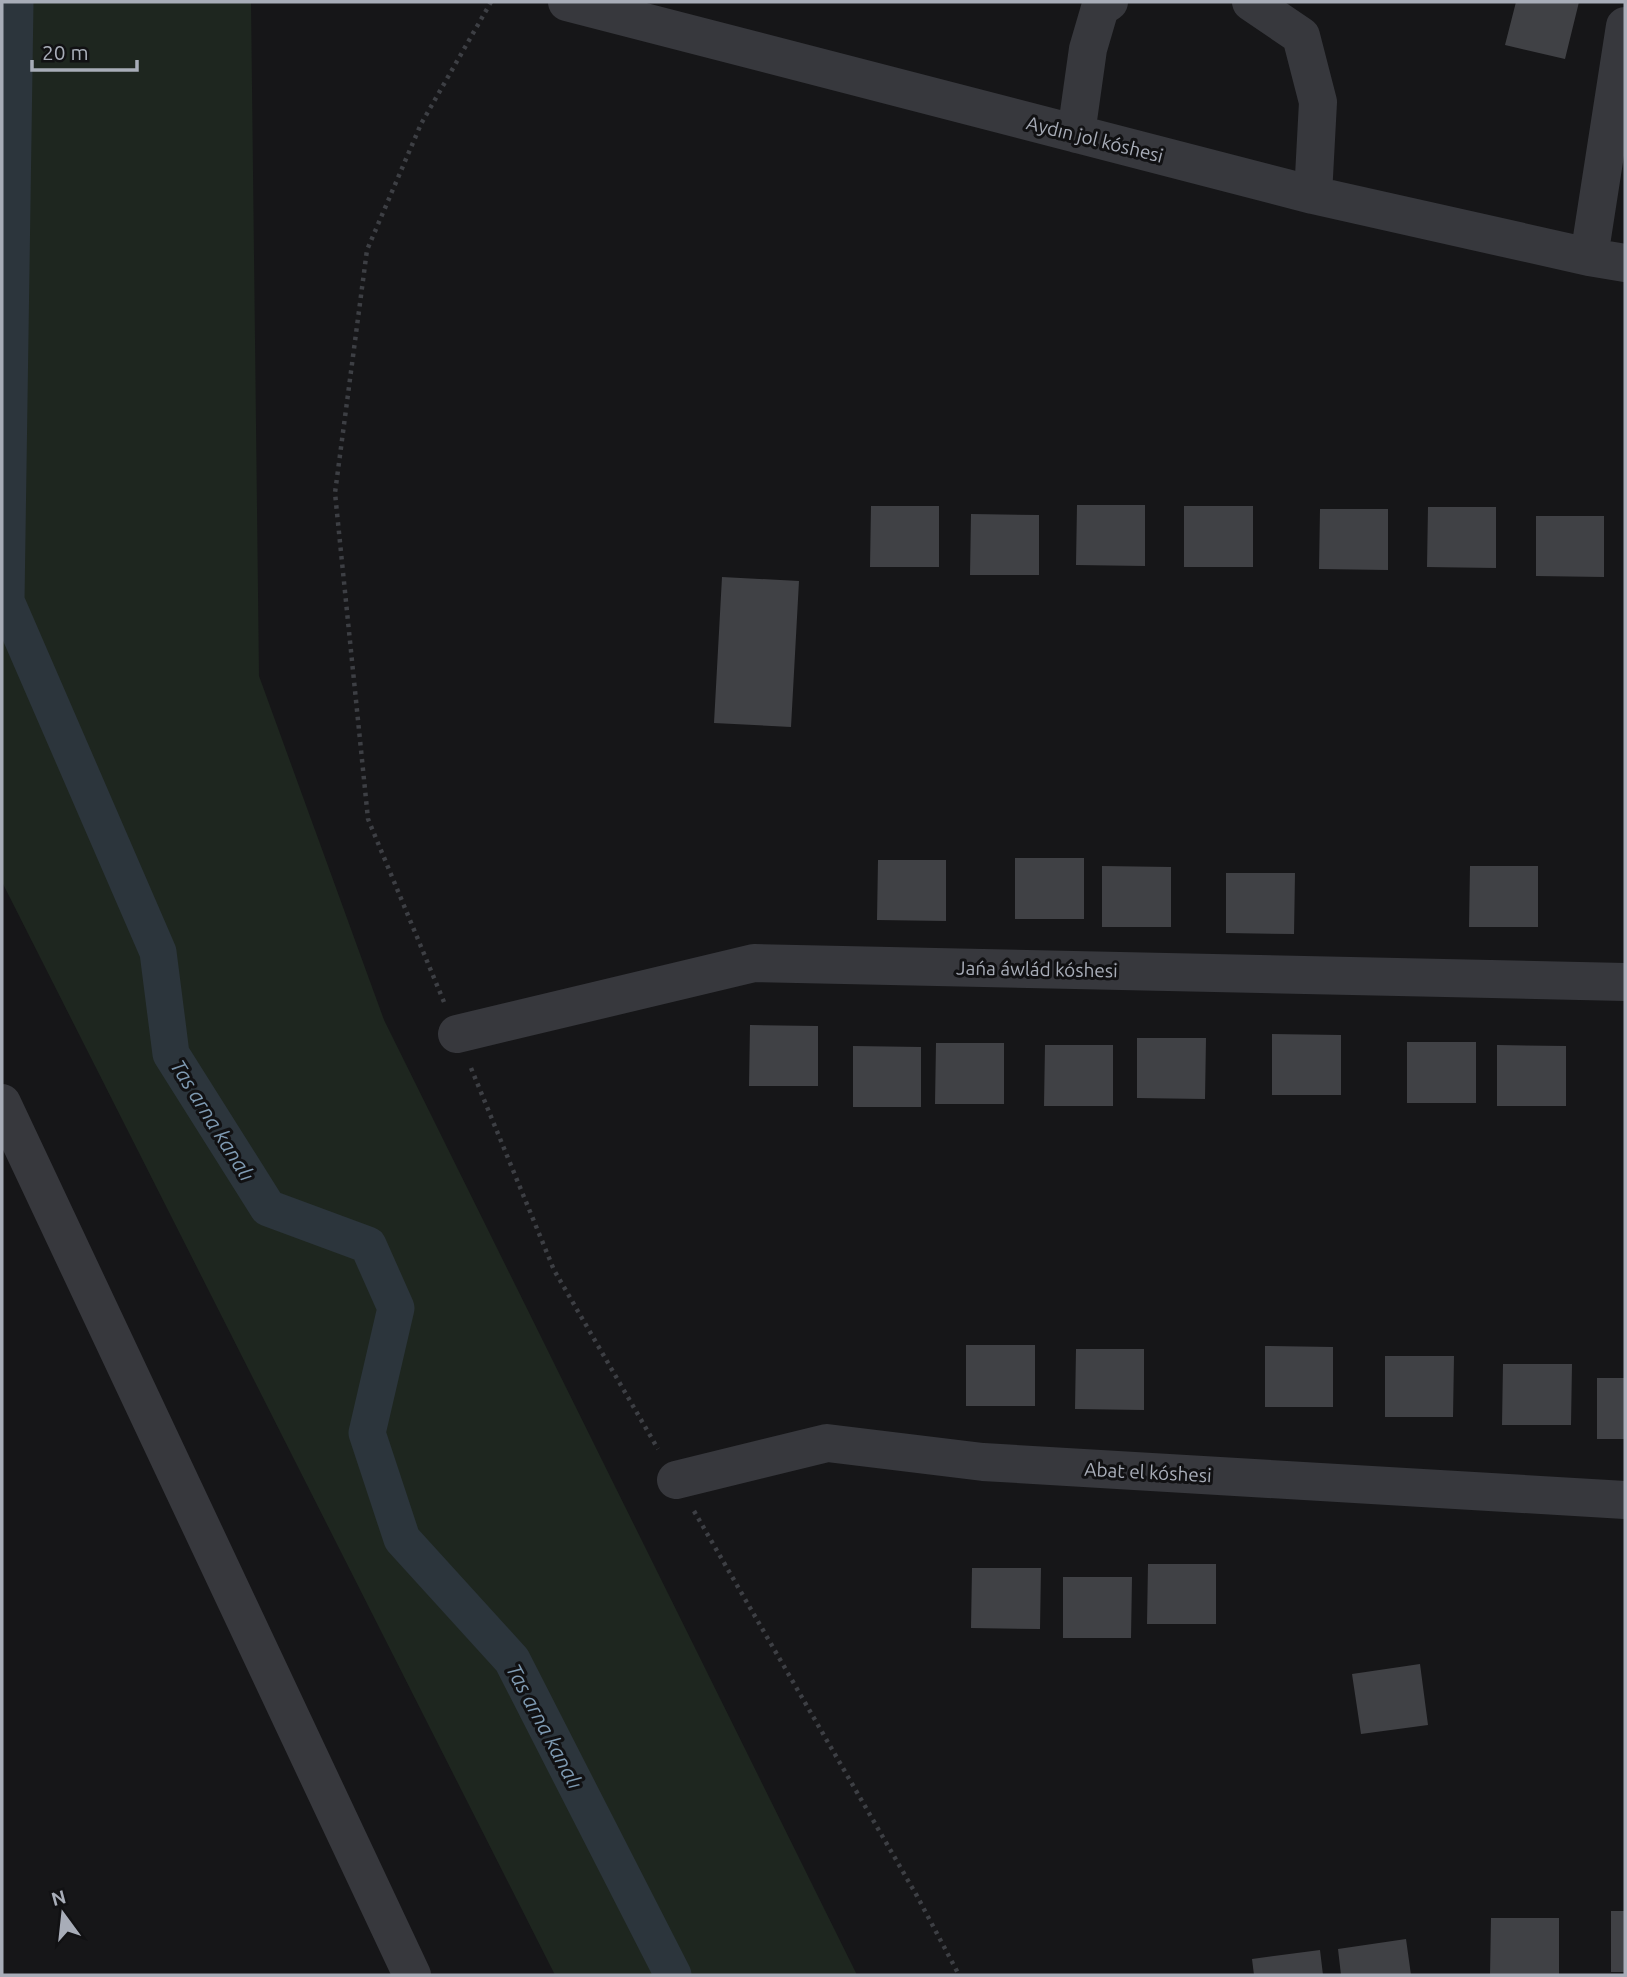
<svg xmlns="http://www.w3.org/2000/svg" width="1627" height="1977" viewBox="0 0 1627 1977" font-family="Ubuntu,sans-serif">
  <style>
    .green { fill: #1e261f }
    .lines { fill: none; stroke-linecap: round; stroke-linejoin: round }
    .canal { stroke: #2c353c; stroke-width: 37 }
    .building { fill: #404145 }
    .path { stroke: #3d3f44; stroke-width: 4.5; stroke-dasharray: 3.5 5; stroke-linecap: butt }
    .minor { stroke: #37383d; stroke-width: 38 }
    .labels { text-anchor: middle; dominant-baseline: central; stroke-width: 6; stroke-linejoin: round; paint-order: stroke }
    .street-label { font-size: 19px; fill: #a8adb8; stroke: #111113 }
    .water-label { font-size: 21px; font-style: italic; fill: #7f9bb3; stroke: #111113 }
  </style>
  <rect width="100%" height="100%" fill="#161618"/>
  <path class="green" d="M 2,2 L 251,2 L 259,676 L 384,1020 L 857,1975 L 555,1975 L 2,882 Z"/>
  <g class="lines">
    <path class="canal" d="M 15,2 L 6,601 L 158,952 L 171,1054 L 268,1208 L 368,1245 L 396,1308 L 367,1433 L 402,1539 L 512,1660 L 673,1975"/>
  </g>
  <path class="building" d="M 1516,2 L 1579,2 L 1565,59 L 1505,45 Z
    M 1077,505 L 1145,505 L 1145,566 L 1076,565 Z
    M 871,506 L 939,506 L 939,567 L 870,567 Z
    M 1184,506 L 1253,506 L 1253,567 L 1184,567 Z
    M 1428,507 L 1496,507 L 1496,568 L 1427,567 Z
    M 1320,509 L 1388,509 L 1388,570 L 1319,569 Z
    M 971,514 L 1039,515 L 1039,575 L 970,575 Z
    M 1536,516 L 1604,516 L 1604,577 L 1536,576 Z
    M 722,577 L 799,581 L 791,727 L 714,723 Z
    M 1015,858 L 1084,858 L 1084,919 L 1015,919 Z
    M 878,860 L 946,860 L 946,921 L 877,920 Z
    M 1102,866 L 1171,867 L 1171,927 L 1102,927 Z
    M 1470,866 L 1538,866 L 1538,927 L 1469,927 Z
    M 1226,873 L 1295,873 L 1294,934 L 1226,933 Z
    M 750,1025 L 818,1026 L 818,1086 L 749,1086 Z
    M 1272,1034 L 1341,1035 L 1341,1095 L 1272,1095 Z
    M 1137,1038 L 1206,1038 L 1205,1099 L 1137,1098 Z
    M 1407,1042 L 1476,1042 L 1476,1103 L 1407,1103 Z
    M 936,1043 L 1004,1043 L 1004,1104 L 935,1104 Z
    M 1045,1045 L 1113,1045 L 1113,1106 L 1044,1106 Z
    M 1497,1045 L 1566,1046 L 1566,1106 L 1497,1106 Z
    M 853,1046 L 921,1047 L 921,1107 L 853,1107 Z
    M 966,1345 L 1035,1345 L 1035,1406 L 966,1406 Z
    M 1265,1346 L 1333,1347 L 1333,1407 L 1265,1407 Z
    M 1076,1349 L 1144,1349 L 1144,1410 L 1075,1409 Z
    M 1385,1356 L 1454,1356 L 1453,1417 L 1385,1417 Z
    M 1503,1364 L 1572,1364 L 1571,1425 L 1502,1425 Z
    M 1597,1378 L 1625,1378 L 1625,1439 L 1597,1439 Z
    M 1148,1564 L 1216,1564 L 1216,1624 L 1147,1624 Z
    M 972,1568 L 1041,1568 L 1040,1629 L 971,1628 Z
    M 1063,1577 L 1132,1577 L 1131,1638 L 1063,1638 Z
    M 1420,1664 L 1428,1725 L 1361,1734 L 1352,1674 Z
    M 1611,1911 L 1625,1911 L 1625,1972 L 1611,1972 Z
    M 1491,1918 L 1559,1918 L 1559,1975 L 1490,1975 Z
    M 1406,1939 L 1411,1975 L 1341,1975 L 1338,1949 Z
    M 1320,1950 L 1323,1975 L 1254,1975 L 1252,1959 Z"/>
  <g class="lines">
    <path class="path" d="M 444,1002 L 368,819 L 335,493 L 367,250 L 421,124 L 491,2
      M 471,1068 L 554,1270 L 658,1449
      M 694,1511 L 917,1896 L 959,1975"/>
    <path class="minor" d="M 567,2 L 1313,195 L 1589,257 L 1625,263
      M 1251,2 L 1301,36 L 1318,102 L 1313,195
      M 1076,134 L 1088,49 L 1100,8 L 1109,2
      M 1589,257 L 1625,26
      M 457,1034 L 754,963 L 1625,982
      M 2,1103 L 412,1975
      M 676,1480 L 827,1443 L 983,1462 L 1625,1500"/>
  </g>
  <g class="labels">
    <g class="street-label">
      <text transform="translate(1095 139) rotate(14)">Aydın jol kóshesi</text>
      <text transform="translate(1037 969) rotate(1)">Jańa áwlád kóshesi</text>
      <text transform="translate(1148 1472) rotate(3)">Abat el kóshesi</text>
    </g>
    <g class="water-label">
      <text transform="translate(213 1120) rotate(58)">Tas arna kanalı</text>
      <text transform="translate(545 1726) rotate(62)">Tas arna kanalı</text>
    </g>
  </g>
  <rect width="1627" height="1977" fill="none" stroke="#a8adb8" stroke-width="7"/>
  <g transform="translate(63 1914) rotate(345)" stroke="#111113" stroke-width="5" paint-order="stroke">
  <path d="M0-5L12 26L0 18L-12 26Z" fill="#a8adb8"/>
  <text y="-10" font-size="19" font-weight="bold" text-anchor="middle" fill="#a8adb8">N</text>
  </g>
  <path d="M32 60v10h105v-10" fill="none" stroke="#a8adb8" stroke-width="3.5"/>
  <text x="42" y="60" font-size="21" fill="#a8adb8" stroke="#111113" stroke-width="5" paint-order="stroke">20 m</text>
</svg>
